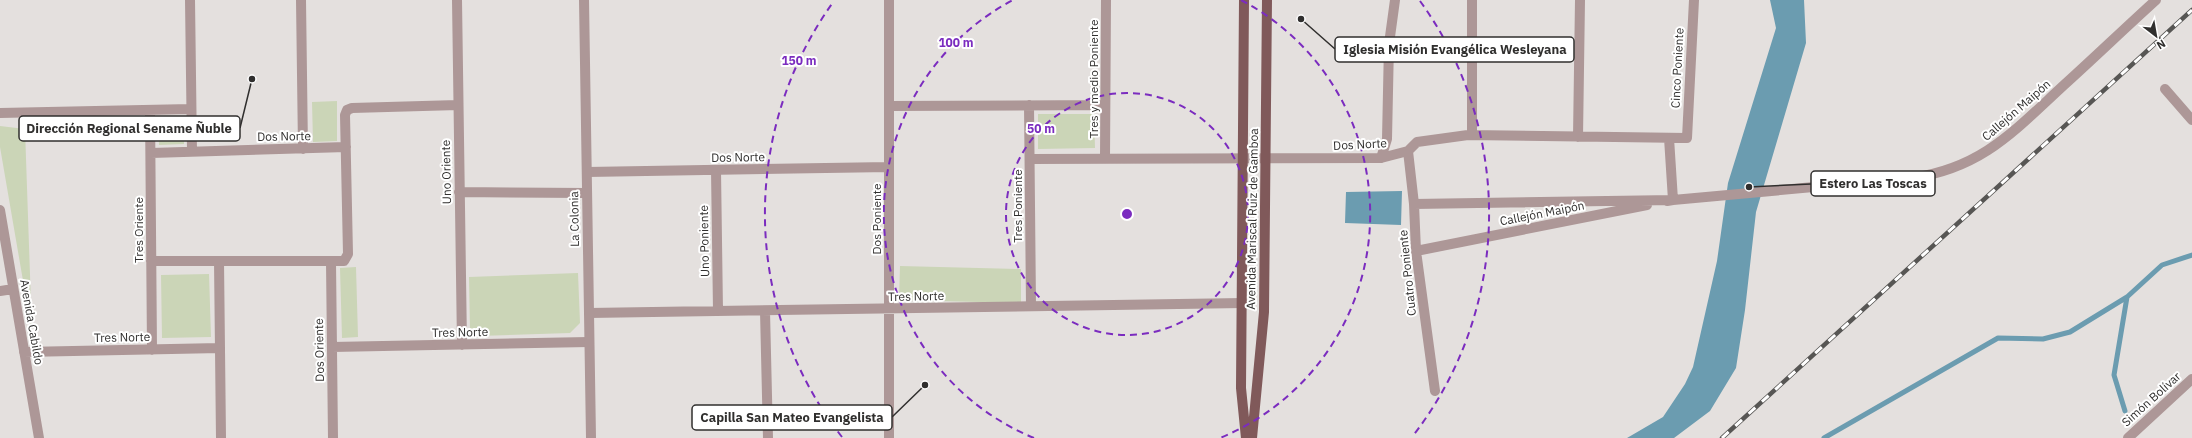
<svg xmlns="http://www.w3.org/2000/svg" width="2192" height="438" viewBox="0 0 2192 438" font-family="'IBM Plex Sans',sans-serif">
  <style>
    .green { fill: #cbd5b7 }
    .water { fill: #6b9cb0 }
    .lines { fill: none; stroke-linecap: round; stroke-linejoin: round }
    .stream { stroke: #6b9cb0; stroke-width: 5 }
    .minor { stroke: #ad9797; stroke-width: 10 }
    .tertiary { stroke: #ad9797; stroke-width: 10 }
    .primary { stroke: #80595a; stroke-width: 10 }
    .rail-casing { stroke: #575654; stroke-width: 4.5 }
    .rail { stroke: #fff; stroke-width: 3; stroke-dasharray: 9; stroke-linecap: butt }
    .ring { fill: none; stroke: #7b2cbf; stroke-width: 2; stroke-dasharray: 7 5 }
    .labels { text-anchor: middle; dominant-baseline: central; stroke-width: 4; stroke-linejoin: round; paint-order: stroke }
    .street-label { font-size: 12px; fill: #302f2e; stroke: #fff }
    .centre { fill: #7b2cbf; stroke: #fff; stroke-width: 2 }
    .ring-label { font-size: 12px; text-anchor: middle; font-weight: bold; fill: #7b2cbf; stroke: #fff; stroke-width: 4; stroke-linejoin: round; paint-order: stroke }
    .leader { fill: none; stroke: #302f2e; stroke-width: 1.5 }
    .callout-dot { fill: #302f2e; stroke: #fff; stroke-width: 1.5 }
    .callout { fill: #fff; stroke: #302f2e; stroke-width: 1.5 }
    .callout-label { font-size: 13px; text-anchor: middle; font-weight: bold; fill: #302f2e }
  </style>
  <rect width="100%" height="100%" fill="#e4e0de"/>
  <path class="green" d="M 337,101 L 337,141 L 313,142 L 312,102 Z
    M 1038,114 L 1094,114 L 1095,148 L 1038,149 Z
    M 183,116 L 184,144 L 159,145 L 158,117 Z
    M 0,126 L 25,129 L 32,333 L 0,147 Z
    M 900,266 L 1021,269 L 1021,303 L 899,300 Z
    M 356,267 L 358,337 L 342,338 L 340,268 Z
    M 578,273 L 580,323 L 570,333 L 479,336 L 470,330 L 469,277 Z
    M 209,274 L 211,337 L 162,338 L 161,275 Z"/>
  <path class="water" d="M 1770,0 L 1804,0 L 1806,43 L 1756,212 L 1745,310 L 1736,368 L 1710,411 L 1674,438 L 1627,438 L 1663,417 L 1685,384 L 1693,367 L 1717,261 L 1728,183 L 1776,28 Z
    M 1402,191 L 1401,225 L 1345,223 L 1346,192 Z"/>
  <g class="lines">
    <path class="stream" d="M 2125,411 L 2114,375 L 2127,297
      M 1824,438 L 1998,338 L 2043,339 L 2070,332 L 2127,297 L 2162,265 L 2192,255"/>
    <path class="minor" d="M 190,0 L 192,151
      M 301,0 L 303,149
      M 457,0 L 462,345
      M 2165,89 L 2192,120
      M 1029,105 L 1031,306
      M 889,106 L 1105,105
      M 150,110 L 152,350
      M 0,113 L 191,109
      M 1472,135 L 1472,0
      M 1578,137 L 1580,0
      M 1408,151 L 1414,204 L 1416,251 L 1435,391
      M 151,153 L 346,147
      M 1105,158 L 1106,0
      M 1381,158 L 1387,139 L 1389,44 L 1395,0
      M 1030,159 L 1381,158 L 1408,151 L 1417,142 L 1468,135 L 1687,138 L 1694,0
      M 716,170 L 718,311
      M 587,172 L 889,167
      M 459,192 L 587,193
      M 1667,201 L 1673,200 L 1669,138
      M 1414,204 L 1673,200 L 1912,178 C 1982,168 2014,131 2064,85 C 2095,57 2125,28 2156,0
      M 0,210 L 39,438
      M 1416,251 L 1647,205
      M 151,261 L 344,261 L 348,254 L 345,115 L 347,110 L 352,108 L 458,105
      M 219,261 L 221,438
      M 331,262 L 333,438
      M 0,291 L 13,289
      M 765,311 L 768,438
      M 589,313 L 1243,303
      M 332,347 L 589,342
      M 24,352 L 220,348
      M 889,438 L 889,0
      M 2128,438 L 2192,379"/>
    <path class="tertiary" d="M 584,0 L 591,438"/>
    <path class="primary" d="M 1244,0 L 1241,388 L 1246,438
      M 1252,438 L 1264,312 L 1267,0"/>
    <defs>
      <path id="rail" d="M 1722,438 L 2192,10"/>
    </defs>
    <use href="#rail" class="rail-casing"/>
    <use href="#rail" class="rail"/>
  </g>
  <g class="ring">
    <circle cx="1127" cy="214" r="121"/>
    <path d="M1034 438A242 242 0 0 1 1013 0M1241 0A242 242 0 0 1 1220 438"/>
    <path d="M842 437A362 362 0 0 1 834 1M1420 1A362 362 0 0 1 1412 437"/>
  </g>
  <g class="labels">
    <g class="street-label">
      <text transform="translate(1677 68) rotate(-87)">Cinco Poniente</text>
      <text transform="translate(1093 79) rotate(-90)">Tres y medio Poniente</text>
      <text transform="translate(2016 110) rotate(-41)">Callejón Maipón</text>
      <text transform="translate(284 136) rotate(-1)">Dos Norte</text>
      <text transform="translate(1360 144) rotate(-3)">Dos Norte</text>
      <text transform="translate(738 157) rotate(-1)">Dos Norte</text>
      <text transform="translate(446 172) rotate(-91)">Uno Oriente</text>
      <text transform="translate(1017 206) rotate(-90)">Tres Poniente</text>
      <text transform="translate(1542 213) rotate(-11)">Callejón Maipón</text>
      <text transform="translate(574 219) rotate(-91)">La Colonia</text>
      <text transform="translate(876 219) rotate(-90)">Dos Poniente</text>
      <text transform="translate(1252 219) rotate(-89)">Avenida Mariscal Ruiz de Gamboa</text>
      <text transform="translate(138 230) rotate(-90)">Tres Oriente</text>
      <text transform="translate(704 241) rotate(-91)">Uno Poniente</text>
      <text transform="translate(1407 273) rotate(-96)">Cuatro Poniente</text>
      <text transform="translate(916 296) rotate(-1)">Tres Norte</text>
      <text transform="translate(32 322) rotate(80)">Avenida Cabildo</text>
      <text transform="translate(460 332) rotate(-1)">Tres Norte</text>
      <text transform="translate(122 337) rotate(-1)">Tres Norte</text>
      <text transform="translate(319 350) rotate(-91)">Dos Oriente</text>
      <text transform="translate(2151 399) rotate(-42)">Simón Bolívar</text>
    </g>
  </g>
  <circle cx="1127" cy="214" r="6" class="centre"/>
  <g class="ring-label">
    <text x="956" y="47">100 m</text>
    <text x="799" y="65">150 m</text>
    <text x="1041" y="133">50 m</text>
  </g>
  <path class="leader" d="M1301 19L1335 49M252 79L240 128M1749 187L1811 184M925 385L892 417"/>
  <g class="callout-dot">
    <circle cx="1301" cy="19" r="4"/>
    <circle cx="252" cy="79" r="4"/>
    <circle cx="1749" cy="187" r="4"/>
    <circle cx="925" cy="385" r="4"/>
  </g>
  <g class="callout">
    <rect x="1335" y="37" width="239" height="25" rx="4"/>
    <rect x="19" y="116" width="221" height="25" rx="4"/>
    <rect x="1811" y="171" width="124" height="25" rx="4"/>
    <rect x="692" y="405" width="200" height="25" rx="4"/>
  </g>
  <g class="callout-label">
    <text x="1455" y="54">Iglesia Misión Evangélica Wesleyana</text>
    <text x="129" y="133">Dirección Regional Sename Ñuble</text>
    <text x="1873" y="188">Estero Las Toscas</text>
    <text x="792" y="422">Capilla San Mateo Evangelista</text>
  </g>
  <g transform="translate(2156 36) rotate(149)" stroke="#ffffff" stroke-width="3" paint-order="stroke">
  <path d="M0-3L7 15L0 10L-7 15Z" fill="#302f2e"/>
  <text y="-6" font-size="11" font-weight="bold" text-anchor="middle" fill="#302f2e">N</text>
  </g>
</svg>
